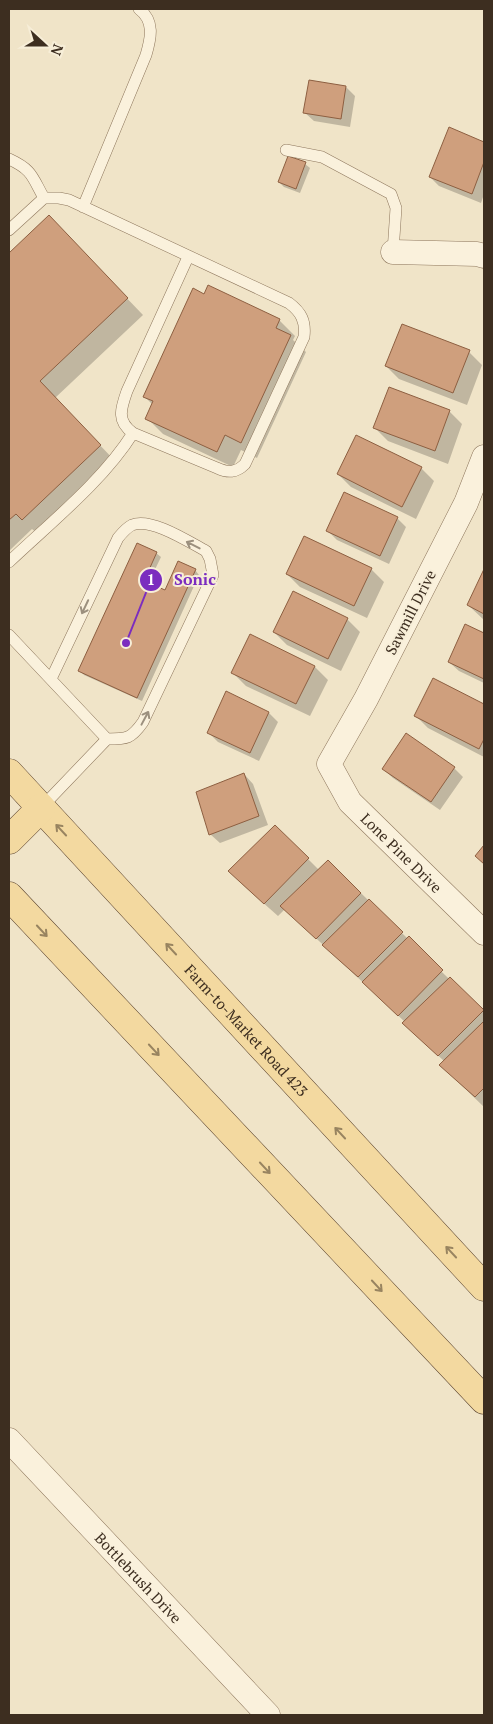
<svg xmlns="http://www.w3.org/2000/svg" width="493" height="1724" viewBox="0 0 493 1724" font-family="'PT Serif',serif">
  <style>
    .shadow { fill: #0003 }
    .building { fill: #cf9f7d; stroke: #8d5f41 }
    .lines { fill: none; stroke-linecap: round; stroke-linejoin: round }
    .service-casing { stroke: #8d765c; stroke-width: 12 }
    .minor-casing { stroke: #8d765c; stroke-width: 25 }
    .primary-casing { stroke: #5b4430; stroke-width: 29 }
    .service { stroke: #faf1dc; stroke-width: 11 }
    .minor { stroke: #faf1dc; stroke-width: 24 }
    .primary { stroke: #f3d9a0; stroke-width: 28 }
    .oneway { stroke: #9c907e }
    .oneway2 { stroke: #988460 }
    .labels { text-anchor: middle; dominant-baseline: central; stroke-width: 4; stroke-linejoin: round; paint-order: stroke }
    .street-label { font-size: 15px; fill: #3d2e20; stroke: #f7eed8 }
    .leader { fill: none; stroke: #7b2cbf; stroke-width: 2 }
    .callout-dot { fill: #7b2cbf; stroke: #f7eed8; stroke-width: 2 }
    .mark-label { font-size: 15px; text-anchor: middle; font-weight: bold; fill: #fff }
    .callout-label { font-size: 16px; text-anchor: middle; font-weight: bold; fill: #7b2cbf; stroke: #f7eed8; stroke-width: 4; stroke-linejoin: round; paint-order: stroke }
  </style>
  <rect width="100%" height="100%" fill="#f0e4c8"/>
  <path class="shadow" d="M 346,87 L 355,96 L 350,127 L 314,121 L 304,112 Z
    M 450,129 L 484,143 L 484,194 L 481,203 L 439,186 L 430,177 Z
    M 305,164 L 310,168 L 300,193 L 284,187 L 279,182 Z
    M 49,217 L 143,315 L 55,398 L 116,462 L 39,535 L 32,529 L 9,551 L 9,255 Z
    M 205,295 L 279,320 L 295,336 L 293,340 L 306,352 L 257,458 L 241,450 L 233,467 L 163,434 L 147,418 L 153,405 L 144,396 Z
    M 469,352 L 482,365 L 467,405 L 399,379 L 386,366 Z
    M 449,411 L 462,424 L 448,464 L 388,441 L 375,428 Z
    M 421,468 L 434,481 L 416,519 L 351,487 L 338,474 Z
    M 397,518 L 406,527 L 389,564 L 337,540 L 328,531 Z
    M 156,553 L 161,557 L 148,584 L 165,592 L 195,570 L 199,575 L 142,701 L 84,675 L 80,671 Z
    M 371,569 L 384,582 L 367,618 L 300,587 L 287,574 Z
    M 484,571 L 484,620 L 468,605 Z
    M 347,619 L 360,632 L 341,671 L 287,645 L 274,632 Z
    M 466,626 L 484,634 L 484,683 L 459,671 L 449,662 Z
    M 315,667 L 328,680 L 310,716 L 246,686 L 233,673 Z
    M 434,679 L 484,705 L 484,757 L 428,728 L 415,715 Z
    M 227,693 L 269,713 L 278,722 L 259,761 L 218,742 L 208,732 Z
    M 454,768 L 463,777 L 440,810 L 393,778 L 383,769 Z
    M 244,774 L 253,784 L 268,825 L 220,843 L 210,834 Z
    M 275,826 L 319,870 L 328,861 L 484,1013 L 484,1107 L 454,1078 L 444,1061 L 417,1036 L 405,1022 L 285,909 L 278,916 L 242,884 Z"/>
  <path class="building" d="M 309,80 L 346,86 L 341,119 L 303,113 Z
    M 449,127 L 484,142 L 484,162 L 472,194 L 429,177 Z
    M 288,156 L 306,162 L 296,189 L 278,182 Z
    M 49,215 L 128,298 L 40,381 L 101,445 L 22,520 L 16,514 L 9,520 L 9,253 Z
    M 208,285 L 280,319 L 276,328 L 291,335 L 241,443 L 225,435 L 217,452 L 145,419 L 153,401 L 143,397 L 193,288 L 204,294 Z
    M 402,324 L 470,350 L 453,393 L 385,366 Z
    M 389,387 L 450,410 L 435,451 L 373,428 Z
    M 356,435 L 422,467 L 402,507 L 337,474 Z
    M 344,492 L 398,517 L 380,556 L 326,531 Z
    M 304,536 L 372,568 L 354,606 L 286,574 Z
    M 137,543 L 157,552 L 144,581 L 165,590 L 178,561 L 196,569 L 137,698 L 78,671 Z
    M 484,569 L 484,614 L 467,605 Z
    M 293,591 L 348,618 L 328,659 L 273,632 Z
    M 465,624 L 484,633 L 484,679 L 448,662 Z
    M 250,634 L 315,666 L 296,704 L 231,673 Z
    M 433,678 L 484,704 L 484,739 L 479,749 L 414,716 Z
    M 226,691 L 269,712 L 250,753 L 207,733 Z
    M 406,733 L 455,767 L 431,802 L 382,769 Z
    M 244,773 L 259,816 L 209,835 L 196,792 Z
    M 275,825 L 309,858 L 264,904 L 228,871 Z
    M 484,845 L 484,864 L 475,856 Z
    M 328,860 L 361,893 L 316,939 L 280,906 Z
    M 369,899 L 403,932 L 358,977 L 322,945 Z
    M 409,936 L 443,970 L 398,1016 L 362,982 Z
    M 450,977 L 484,1010 L 438,1056 L 402,1023 Z
    M 484,1021 L 484,1088 L 475,1097 L 439,1065 Z"/>
  <g class="lines">
    <defs>
      <path id="service" d="M 286,150 L 322,157 L 391,194 L 396,208 L 393,252
        M 9,159 C 33,170 32,177 44,198
        M 83,207 L 146,55 C 151,38 155,21 139,9
        M 9,230 L 44,198 L 59,198 L 69,200 L 289,303 C 301,312 306,321 304,337 L 245,464 C 236,473 228,473 217,468 L 133,433 C 116,421 121,408 127,391 L 188,257
        M 9,562 C 50,523 103,481 133,433
        M 9,635 L 107,739 L 41,808
        M 51,679 L 118,538 C 122,533 126,528 132,525 C 151,517 189,542 206,551 L 210,559 L 213,575 L 143,722 C 131,739 127,739 107,739"/>
      <g id="minor">
        <path d="M 393,252 L 477,254 L 484,256"/>
        <path id="s1" d="M 484,457 L 466,503 L 366,699 L 329,764 L 350,802 L 484,933"/>
        <path id="s2" d="M 9,1440 L 268,1715"/>
      </g>
      <g id="primary">
        <path id="s3" d="M 9,773 L 484,1287"/>
        <path d="M 9,840 L 41,808"/>
        <path d="M 9,896 L 484,1400"/>
      </g>
    </defs>
    <use href="#service" class="service-casing"/>
    <use href="#minor" class="minor-casing"/>
    <use href="#primary" class="primary-casing"/>
    <use href="#service" class="service"/>
    <use href="#minor" class="minor"/>
    <use href="#primary" class="primary"/>
  </g>
  <defs><path id="oneway-shaft" d="M-6 0H5M1.5-3L5.5 0L1.5 3" fill="none" stroke-width="1.6" stroke-linecap="round" stroke-linejoin="round" transform="scale(1.25)"/></defs>
  <g class="oneway">
    <use href="#oneway-shaft" transform="translate(193 545) rotate(-153)"/>
    <use href="#oneway-shaft" transform="translate(85 607) rotate(115)"/>
    <use href="#oneway-shaft" transform="translate(145 718) rotate(-62)"/>
  </g>
  <g class="oneway2">
    <use href="#oneway-shaft" transform="translate(61 830) rotate(-133)"/>
    <use href="#oneway-shaft" transform="translate(42 931) rotate(47)"/>
    <use href="#oneway-shaft" transform="translate(171 949) rotate(-133)"/>
    <use href="#oneway-shaft" transform="translate(154 1050) rotate(47)"/>
    <use href="#oneway-shaft" transform="translate(340 1133) rotate(-133)"/>
    <use href="#oneway-shaft" transform="translate(265 1168) rotate(47)"/>
    <use href="#oneway-shaft" transform="translate(451 1252) rotate(-133)"/>
    <use href="#oneway-shaft" transform="translate(377 1286) rotate(47)"/>
  </g>
  <g class="labels">
    <g class="street-label">
      <text transform="translate(410 612) rotate(-63)">Sawmill Drive</text>
      <text stroke="none"><textPath href="#s1" startOffset="460">Lone Pine Drive</textPath></text>
      <text stroke="none"><textPath href="#s3" startOffset="350">Farm-to-Market Road 423</textPath></text>
      <text stroke="none"><textPath href="#s2" startOffset="189">Bottlebrush Drive</textPath></text>
    </g>
  </g>
  <path class="leader" d="M126 643L151 580"/>
  <g class="callout-dot">
    <circle cx="126" cy="643" r="5"/>
    <circle cx="151" cy="580" r="12"/>
  </g>
  <g class="mark-label">
    <text x="151" y="585">1</text>
  </g>
  <g class="callout-label">
    <text x="195" y="585">Sonic</text>
  </g>
  <rect width="493" height="1724" fill="none" stroke="#3d2e20" stroke-width="20"/>
  <g transform="translate(45 45) rotate(111)" stroke="#f7eed8" stroke-width="4" paint-order="stroke">
  <path d="M0-4L9 19L0 12L-9 19Z" fill="#3d2e20"/>
  <text y="-8" font-size="14" font-weight="bold" text-anchor="middle" fill="#3d2e20">N</text>
  </g>
</svg>
